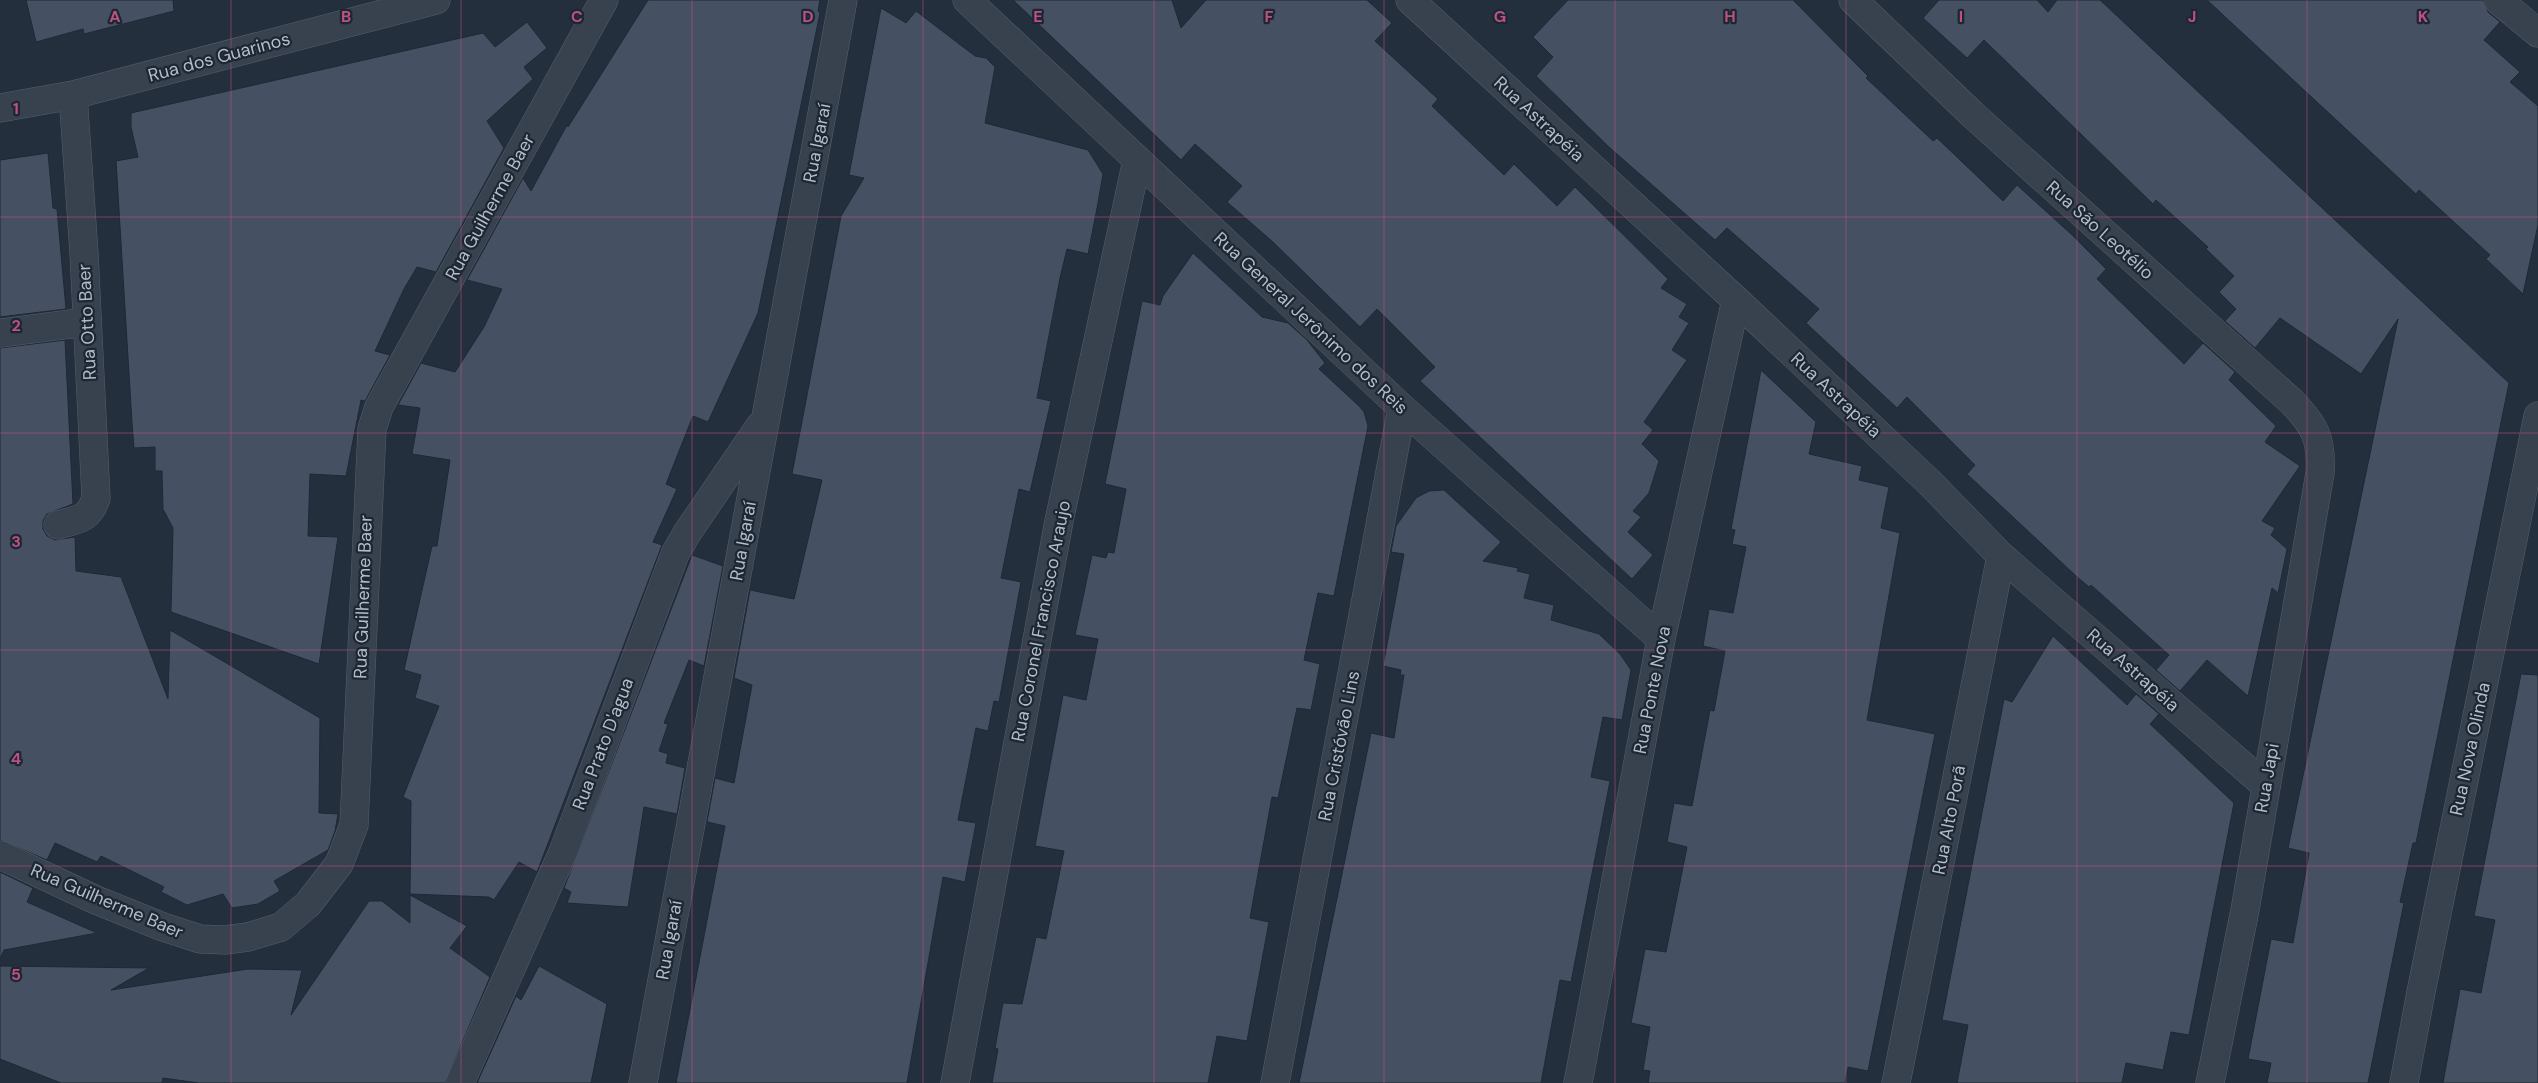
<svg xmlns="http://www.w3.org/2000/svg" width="2538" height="1083" viewBox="0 0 2538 1083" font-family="'DM Sans',sans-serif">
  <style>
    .building { fill: #455162; stroke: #1f2835 }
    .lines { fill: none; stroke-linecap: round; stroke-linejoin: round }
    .minor-casing { stroke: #565f6c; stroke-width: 29 }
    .minor { stroke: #38414e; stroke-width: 28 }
    .grid { fill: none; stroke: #bd5182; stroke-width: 1; stroke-opacity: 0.55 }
    .labels { text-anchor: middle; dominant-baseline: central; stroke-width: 4.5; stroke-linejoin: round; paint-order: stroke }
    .street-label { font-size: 18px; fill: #b4bcc9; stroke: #1d2633 }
    .grid-label { font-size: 16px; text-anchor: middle; font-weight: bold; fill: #bd5182; stroke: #1d2633; stroke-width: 4.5; stroke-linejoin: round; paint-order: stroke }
  </style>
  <rect width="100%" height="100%" fill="#242f3e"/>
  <path class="building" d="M 26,0 L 173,0 L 174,11 L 84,34 L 83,29 L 36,42 Z
    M 648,0 L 820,0 L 818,11 L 820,13 L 758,313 L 708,422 L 693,416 L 666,484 L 677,489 L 653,542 L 662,545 L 537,872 L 519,862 L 494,900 L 489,897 L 410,894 L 411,801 L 403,797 L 439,706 L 415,698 L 421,675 L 404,670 L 432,546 L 437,546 L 450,460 L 412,454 L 420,408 L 398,405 L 421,363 L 455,372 L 484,327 L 502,289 L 467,280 L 523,178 L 531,191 L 567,125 L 568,127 Z
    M 1013,0 L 1172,0 L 1181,28 L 1206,0 L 1367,0 L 1392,23 L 1375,41 L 1438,99 L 1432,106 L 1504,175 L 1514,164 L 1557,206 L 1575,187 L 1668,279 L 1661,288 L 1687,304 L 1679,317 L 1689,323 L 1672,350 L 1687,360 L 1644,422 L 1653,430 L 1642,444 L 1659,461 L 1649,493 L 1633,511 L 1641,517 L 1628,532 L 1653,555 L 1632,579 L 1420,381 L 1435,367 L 1377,309 L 1360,327 L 1273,242 L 1227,202 L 1242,186 L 1195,144 L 1181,160 Z
    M 1568,0 L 1793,0 L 1868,76 L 1866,78 L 1933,141 L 1937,138 L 2003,201 L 2017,185 L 2071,234 L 2106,269 L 2097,279 L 2184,364 L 2203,343 L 2235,372 L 2229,380 L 2276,426 L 2265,442 L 2300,466 L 2262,521 L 2275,528 L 2271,535 L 2287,549 L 2278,593 L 2272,588 L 2248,696 L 2207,660 L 2180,691 L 2156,670 L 2169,655 L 2091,585 L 2089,587 L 2076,576 L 1967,474 L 1975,465 L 1907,397 L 1897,408 L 1806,323 L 1819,309 L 1727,228 L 1715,240 L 1610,148 L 1536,76 L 1553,57 L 1533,37 Z
    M 1939,0 L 2037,0 L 2048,12 L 2057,0 L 2100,0 L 2509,383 L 2416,843 L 2413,843 L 2400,902 L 2404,903 L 2368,1083 L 2267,1083 L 2271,1063 L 2248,1059 L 2271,939 L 2293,943 L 2309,853 L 2288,848 L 2398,319 L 2361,374 L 2280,318 L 2255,348 L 2225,321 L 2236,309 L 2219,292 L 2234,276 L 2206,249 L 2208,247 L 2156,200 L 2153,204 L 1984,40 L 1967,58 L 1923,18 Z
    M 2207,0 L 2483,0 L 2488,12 L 2500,22 L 2484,40 L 2520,72 L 2510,82 L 2538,106 L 2538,225 L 2523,294 L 2486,259 L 2490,255 L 2419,190 L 2416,194 Z
    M 881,8 L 906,23 L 916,11 L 975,56 L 986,58 L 995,67 L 985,123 L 1088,150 L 1103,174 L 1098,203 L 1088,254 L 1067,249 L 1060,278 L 1037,398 L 1051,401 L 1030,492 L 1019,489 L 1001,578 L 1021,582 L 999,702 L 994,701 L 988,731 L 976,728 L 958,820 L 976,823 L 965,882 L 943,877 L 907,1083 L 676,1083 L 725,826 L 707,822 L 715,778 L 734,783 L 752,685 L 734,678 L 750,590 L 794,599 L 822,480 L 792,474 L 841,216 L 864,178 L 849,175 Z
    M 527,22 L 547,48 L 524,67 L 533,79 L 487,121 L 504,148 L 436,272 L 417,267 L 404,289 L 375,351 L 390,355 L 365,401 L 361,400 L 346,476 L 310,474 L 308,536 L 338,537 L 319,664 L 171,612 L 173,528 L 163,509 L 162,471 L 155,471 L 155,447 L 134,448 L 132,423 L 116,161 L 138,157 L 131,127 L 131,113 L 483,33 L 495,47 Z
    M 48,153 L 53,208 L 57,209 L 66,309 L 0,317 L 0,160 Z
    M 1193,253 L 1262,317 L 1288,323 L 1307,340 L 1325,363 L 1319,369 L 1359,406 L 1364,412 L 1368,426 L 1334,596 L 1318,593 L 1304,660 L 1320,664 L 1311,710 L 1297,708 L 1278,798 L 1272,797 L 1250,918 L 1269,922 L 1247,1041 L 1217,1036 L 1208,1083 L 992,1083 L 998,1049 L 995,1048 L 1003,1003 L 1022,1004 L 1036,937 L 1046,939 L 1064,851 L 1035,846 L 1063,695 L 1086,700 L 1098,639 L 1075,635 L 1092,555 L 1106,558 L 1108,552 L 1114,553 L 1126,489 L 1105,484 L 1142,301 L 1160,305 L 1163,296 Z
    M 65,340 L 73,504 L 47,514 L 43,521 L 43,529 L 47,536 L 55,540 L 75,537 L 76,571 L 121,577 L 168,699 L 170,630 L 320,718 L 319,813 L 338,814 L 335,831 L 328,850 L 274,881 L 280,891 L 258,904 L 232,908 L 223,894 L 187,905 L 161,892 L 164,887 L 101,856 L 97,862 L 55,843 L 47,860 L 0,840 L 0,348 Z
    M 1761,370 L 1816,422 L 1809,454 L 1862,466 L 1859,480 L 1889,487 L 1881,528 L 1900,533 L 1867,720 L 1935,734 L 1868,1071 L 1848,1067 L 1845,1083 L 1648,1083 L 1650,1071 L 1643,1070 L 1650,1027 L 1631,1023 L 1645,949 L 1666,952 L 1687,847 L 1667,842 L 1674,803 L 1692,806 L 1710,710 L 1714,711 L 1725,651 L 1703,646 L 1709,609 L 1733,613 L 1746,547 L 1732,544 L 1735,530 L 1731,529 Z
    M 1444,490 L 1501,542 L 1483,561 L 1518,568 L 1517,571 L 1530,574 L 1524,598 L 1554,605 L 1551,620 L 1599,634 L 1620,654 L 1631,670 L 1622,720 L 1603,717 L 1591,777 L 1610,781 L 1571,982 L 1560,980 L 1541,1083 L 1299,1083 L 1371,733 L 1394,738 L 1404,675 L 1400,675 L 1401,670 L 1383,666 L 1404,554 L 1391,552 L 1396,526 L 1416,498 L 1429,491 Z
    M 692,555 L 723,566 L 704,666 L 689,660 L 664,723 L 668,724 L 659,751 L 668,754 L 666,763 L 685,768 L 677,814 L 644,807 L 628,907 L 567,903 L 571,892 L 564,888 Z
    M 2053,636 L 2127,705 L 2136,694 L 2159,714 L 2150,724 L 2234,803 L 2189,1035 L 2171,1032 L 2163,1070 L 2126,1063 L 2122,1083 L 1957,1083 L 1968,1025 L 1942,1020 L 2004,699 L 2012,702 Z
    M 2521,674 L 2538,675 L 2538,1083 L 2443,1083 L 2460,989 L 2481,993 L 2495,920 L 2474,916 Z
    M 0,872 L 33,888 L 27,902 L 97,933 L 4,950 L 0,959 Z
    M 410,895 L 467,926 L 450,948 L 490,977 L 445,1083 L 199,1083 L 163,1078 L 162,1083 L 61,1083 L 0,1059 L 0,966 L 149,968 L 111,990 L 248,969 L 302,970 L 291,1015 L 369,901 L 382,901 L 410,923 Z
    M 539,966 L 607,1004 L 591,1083 L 477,1083 L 516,996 L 521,1000 Z"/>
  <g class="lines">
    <defs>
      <path id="minor" d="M 967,0 L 1402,408 L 1661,639
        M 1410,0 L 1736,300 L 1931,484 L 2001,556 L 2265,785
        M 1853,0 L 1973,115 L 2292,402 C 2315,426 2322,439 2320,473 L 2245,910 L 2210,1083
        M 2498,0 L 2538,33
        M 0,108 L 73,95 L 436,0
        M 0,333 L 86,322
        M 58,525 C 78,519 89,520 96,498 L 84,253 L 73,95
        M 0,855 L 96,900 L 163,927 L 200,939 L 225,940 L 248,937 L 281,927 L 308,904 L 339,864 L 354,825 L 372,429 L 379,407 L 604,0
        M 460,1083 L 563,852 L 675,554 L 687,533 L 760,426
        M 643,1083 L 843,0
        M 955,1083 L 1059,521 L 1137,160
        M 1275,1083 L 1402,408
        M 1578,1083 L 1661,639 L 1736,300
        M 1896,1083 L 2001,556
        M 2404,1083 L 2421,992 L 2538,416"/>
    </defs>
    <use href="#minor" class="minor-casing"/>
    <use href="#minor" class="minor"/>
  </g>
  <path class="grid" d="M 231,0 L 231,1083M 461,0 L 461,1083M 692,0 L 692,1083M 923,0 L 923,1083M 1154,0 L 1154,1083M 1384,0 L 1384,1083M 1615,0 L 1615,1083M 1846,0 L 1846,1083M 2077,0 L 2077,1083M 2307,0 L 2307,1083M 0,217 L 2538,217M 0,433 L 2538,433M 0,650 L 2538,650M 0,866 L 2538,866"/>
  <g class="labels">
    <g class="street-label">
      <text transform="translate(219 57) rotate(-15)">Rua dos Guarinos</text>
      <text transform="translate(1539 119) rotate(43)">Rua Astrapéia</text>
      <text transform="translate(817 143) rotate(-79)">Rua Igaraí</text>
      <text transform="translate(490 207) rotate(-61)">Rua Guilherme Baer</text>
      <text transform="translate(2100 230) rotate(42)">Rua São Leotélio</text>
      <text transform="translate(87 322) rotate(-93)">Rua Otto Baer</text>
      <text transform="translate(1311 323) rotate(43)">Rua General Jerônimo dos Reis</text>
      <text transform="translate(1836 395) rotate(43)">Rua Astrapéia</text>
      <text transform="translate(743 541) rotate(-80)">Rua Igaraí</text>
      <text transform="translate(363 597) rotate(-88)">Rua Guilherme Baer</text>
      <text transform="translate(1041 621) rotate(-79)">Rua Coronel Francisco Araujo</text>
      <text transform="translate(2133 670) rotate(41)">Rua Astrapéia</text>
      <text transform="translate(1652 690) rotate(-79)">Rua Ponte Nova</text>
      <text transform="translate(603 744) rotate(-69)">Rua Prato D'agua</text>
      <text transform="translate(1339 746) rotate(-79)">Rua Cristóvão Lins</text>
      <text transform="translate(2470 749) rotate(-78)">Rua Nova Olinda</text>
      <text transform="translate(2267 778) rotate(-80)">Rua Japi</text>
      <text transform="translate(1949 820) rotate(-79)">Rua Alto Porã</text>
      <text transform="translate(107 901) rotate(23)">Rua Guilherme Baer</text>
      <text transform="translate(669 940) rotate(-80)">Rua Igaraí</text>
    </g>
  </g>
  <g class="grid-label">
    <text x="115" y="22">A</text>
    <text x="346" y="22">B</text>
    <text x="577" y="22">C</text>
    <text x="808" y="22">D</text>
    <text x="1038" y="22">E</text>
    <text x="1269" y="22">F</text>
    <text x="1500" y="22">G</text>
    <text x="1730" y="22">H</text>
    <text x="1961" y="22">I</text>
    <text x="2192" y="22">J</text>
    <text x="2423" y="22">K</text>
    <text x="16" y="114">1</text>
    <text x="16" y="331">2</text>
    <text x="16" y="547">3</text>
    <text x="16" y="764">4</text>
    <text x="16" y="980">5</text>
  </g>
</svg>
